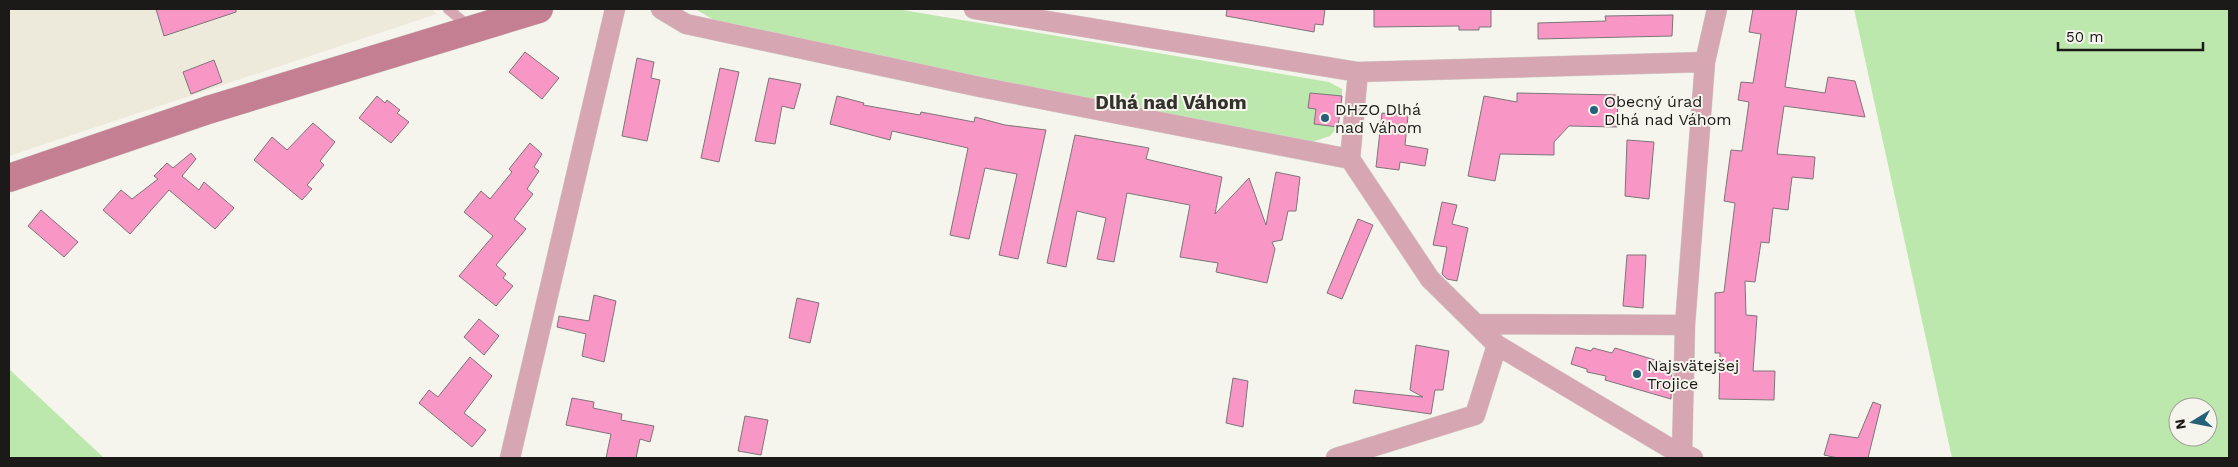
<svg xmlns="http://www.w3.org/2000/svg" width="2238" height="467" viewBox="0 0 2238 467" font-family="'Work Sans',sans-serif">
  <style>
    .built { fill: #edeadb }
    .green { fill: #bde8ad; fill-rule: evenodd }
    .building { fill: #f897c6; stroke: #7d7578 }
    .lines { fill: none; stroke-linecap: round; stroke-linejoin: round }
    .lane-casing { stroke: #d3d2cb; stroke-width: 11 }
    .street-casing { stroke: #d3d2cb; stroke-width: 21 }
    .secondary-casing { stroke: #d3d2cb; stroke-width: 29 }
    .lane { stroke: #d6a7b2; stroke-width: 10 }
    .street { stroke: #d6a7b2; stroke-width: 20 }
    .secondary { stroke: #c48092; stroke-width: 28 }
    .poi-dot { fill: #276079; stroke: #f6f5ed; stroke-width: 2 }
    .labels { text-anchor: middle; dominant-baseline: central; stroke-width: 4; stroke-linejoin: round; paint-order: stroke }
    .poi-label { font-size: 16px; fill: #1b1a18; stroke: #f6f5ed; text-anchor: start }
    .quarter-label { font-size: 19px; font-weight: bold; fill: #32312c; stroke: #f6f5ed }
  </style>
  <rect width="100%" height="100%" fill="#f6f5ed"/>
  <path class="built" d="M 9,9 L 432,9 L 437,14 L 9,156 Z"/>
  <path class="green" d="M 695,9 L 897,9 L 1329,82 L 1342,89 L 1342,96 L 1310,93 L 1308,108 L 1316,109 L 1315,124 L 1338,127 L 1330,136 L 1312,142 L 913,65 L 716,21 Z
    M 1854,9 L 2229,9 L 2229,458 L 1952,458 ZM 2178,407 L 2208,407 L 2208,437 L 2178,437 Z
    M 9,369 L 104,458 L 9,458 Z"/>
  <path class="building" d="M 156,9 L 236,9 L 236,12 L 164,36 Z
    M 1227,9 L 1325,9 L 1323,25 L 1315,24 L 1314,32 L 1226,16 Z
    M 1374,9 L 1491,9 L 1491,27 L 1479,27 L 1479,30 L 1459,30 L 1459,26 L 1374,27 Z
    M 1753,9 L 1797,9 L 1785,87 L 1825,93 L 1828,77 L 1855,81 L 1865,117 L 1784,106 L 1777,154 L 1815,157 L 1813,179 L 1792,177 L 1788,210 L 1773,208 L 1769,243 L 1761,242 L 1755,282 L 1745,281 L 1746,315 L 1757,316 L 1753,371 L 1775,371 L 1774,400 L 1719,399 L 1720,353 L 1715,353 L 1715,293 L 1724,292 L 1735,203 L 1724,201 L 1731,150 L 1742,151 L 1749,102 L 1738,100 L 1741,82 L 1753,83 L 1761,34 L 1749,32 Z
    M 1673,15 L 1672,36 L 1538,39 L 1538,23 L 1606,21 L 1605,16 Z
    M 525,52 L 559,78 L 542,99 L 509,72 Z
    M 637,58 L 654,62 L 651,78 L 660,80 L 647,141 L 622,136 Z
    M 214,60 L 222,82 L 191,94 L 183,72 Z
    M 720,68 L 739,72 L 719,162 L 701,158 Z
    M 769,78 L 801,84 L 794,109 L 782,106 L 775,144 L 755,141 Z
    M 1310,93 L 1342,96 L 1338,127 L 1314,124 L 1316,109 L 1308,108 Z
    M 1517,93 L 1618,95 L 1617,127 L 1569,126 L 1554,142 L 1554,155 L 1500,154 L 1495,181 L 1468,176 L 1484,96 L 1517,102 Z
    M 377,96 L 385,103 L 387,100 L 400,110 L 397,113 L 409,122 L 391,143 L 359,118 Z
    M 837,96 L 864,103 L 863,105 L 920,115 L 921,112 L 974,122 L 975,117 L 1005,125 L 1046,130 L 1018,259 L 999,255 L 1017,174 L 985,168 L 969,239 L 950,235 L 968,148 L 892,131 L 890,140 L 830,124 Z
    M 1382,113 L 1408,116 L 1405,145 L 1428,149 L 1425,166 L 1400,162 L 1399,170 L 1376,167 Z
    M 313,123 L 335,142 L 320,161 L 324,165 L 307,185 L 312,189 L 302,200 L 254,160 L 272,137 L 287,150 Z
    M 1075,135 L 1149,148 L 1146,159 L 1222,177 L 1215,214 L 1249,178 L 1266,225 L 1276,172 L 1300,177 L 1296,211 L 1288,211 L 1282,240 L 1272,242 L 1275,249 L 1267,283 L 1216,272 L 1218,263 L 1180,257 L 1190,205 L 1127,193 L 1114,262 L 1097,259 L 1106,218 L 1077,211 L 1066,267 L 1047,263 Z
    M 1627,140 L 1654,142 L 1649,199 L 1625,196 Z
    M 530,143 L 542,154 L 534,167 L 539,171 L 527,189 L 533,194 L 514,219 L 526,229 L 496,265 L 506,274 L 503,278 L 513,286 L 496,306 L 459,276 L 493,236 L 464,212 L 481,191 L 490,199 L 512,172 L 509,169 Z
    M 191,153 L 196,159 L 182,176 L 199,190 L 204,182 L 234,208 L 215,229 L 169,190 L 130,234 L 103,210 L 121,190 L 132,199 L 158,179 L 154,176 L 167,163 L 173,168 Z
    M 1442,202 L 1457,205 L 1452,224 L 1468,228 L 1457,281 L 1447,279 L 1442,274 L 1447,247 L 1433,245 Z
    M 41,210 L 78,242 L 64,257 L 28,226 Z
    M 1358,219 L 1373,225 L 1342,299 L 1327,293 Z
    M 1627,255 L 1646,255 L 1643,308 L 1623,306 Z
    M 594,295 L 616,301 L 604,362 L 582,356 L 586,334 L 557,327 L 559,316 L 589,321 Z
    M 797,298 L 819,303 L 810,343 L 789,338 Z
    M 479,319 L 499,336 L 484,355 L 464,337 Z
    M 1416,345 L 1449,351 L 1443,390 L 1435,390 L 1431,414 L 1353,403 L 1355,390 L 1423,397 L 1410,390 Z
    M 1576,347 L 1591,351 L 1593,348 L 1612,353 L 1615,348 L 1672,365 L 1671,399 L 1605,380 L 1606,376 L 1587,372 L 1587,369 L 1571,364 Z
    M 470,357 L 492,376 L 464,413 L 486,430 L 472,447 L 419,403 L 429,390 L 438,397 Z
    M 1233,378 L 1248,381 L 1243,427 L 1226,423 Z
    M 572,398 L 594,402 L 593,408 L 622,414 L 621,420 L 654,426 L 650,442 L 640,439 L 636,458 L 606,458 L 611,434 L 566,425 Z
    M 1873,402 L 1881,405 L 1868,458 L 1838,458 L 1824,455 L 1830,434 L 1858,438 Z
    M 745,416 L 768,420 L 761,455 L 738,451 Z"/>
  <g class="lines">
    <defs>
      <path id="lane" d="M 448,9 L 470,27"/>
      <path id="street" d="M 661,9 L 686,24 L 980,87 L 1350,159
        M 974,9 L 1358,72 L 1705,62
        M 1358,72 L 1350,159 L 1430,279 L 1497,345 L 1668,447 L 1693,458
        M 1478,324 L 1685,325
        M 1682,454 L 1685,325 L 1705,62 L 1717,9
        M 510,458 L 615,9
        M 1336,458 L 1475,415 L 1497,345"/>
      <path id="secondary" d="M 9,178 L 208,110 L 539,9"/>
    </defs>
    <use href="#lane" class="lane-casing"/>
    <use href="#street" class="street-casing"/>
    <use href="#secondary" class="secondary-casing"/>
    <use href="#lane" class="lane"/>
    <use href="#street" class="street"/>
    <use href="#secondary" class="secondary"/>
  </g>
  <g class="poi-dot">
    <circle cx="1594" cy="110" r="5"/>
    <circle cx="1325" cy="118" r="5"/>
    <circle cx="1637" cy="374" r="5"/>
  </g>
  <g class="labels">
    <g class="poi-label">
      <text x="1604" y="101">Obecný úrad<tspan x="1604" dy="18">Dlhá nad Váhom</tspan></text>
      <text x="1335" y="109">DHZO Dlhá<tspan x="1335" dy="18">nad Váhom</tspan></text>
      <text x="1647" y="365">Najsvätejšej<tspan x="1647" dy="18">Trojice</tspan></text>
    </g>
    <g class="quarter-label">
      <text x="1171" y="102">Dlhá nad Váhom</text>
    </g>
  </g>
  <rect width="2238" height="467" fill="none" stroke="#1b1a18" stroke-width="20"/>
  <g transform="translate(2193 422) rotate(260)"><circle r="24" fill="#f6f5ed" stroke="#9e9d98"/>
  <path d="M0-4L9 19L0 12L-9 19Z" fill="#276079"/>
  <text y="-8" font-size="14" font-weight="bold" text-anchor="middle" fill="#1b1a18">N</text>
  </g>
  <path d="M2058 42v8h145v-8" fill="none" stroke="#1b1a18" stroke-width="2.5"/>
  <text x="2066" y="42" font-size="15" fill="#1b1a18" stroke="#f6f5ed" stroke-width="4" paint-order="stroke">50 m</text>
</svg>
